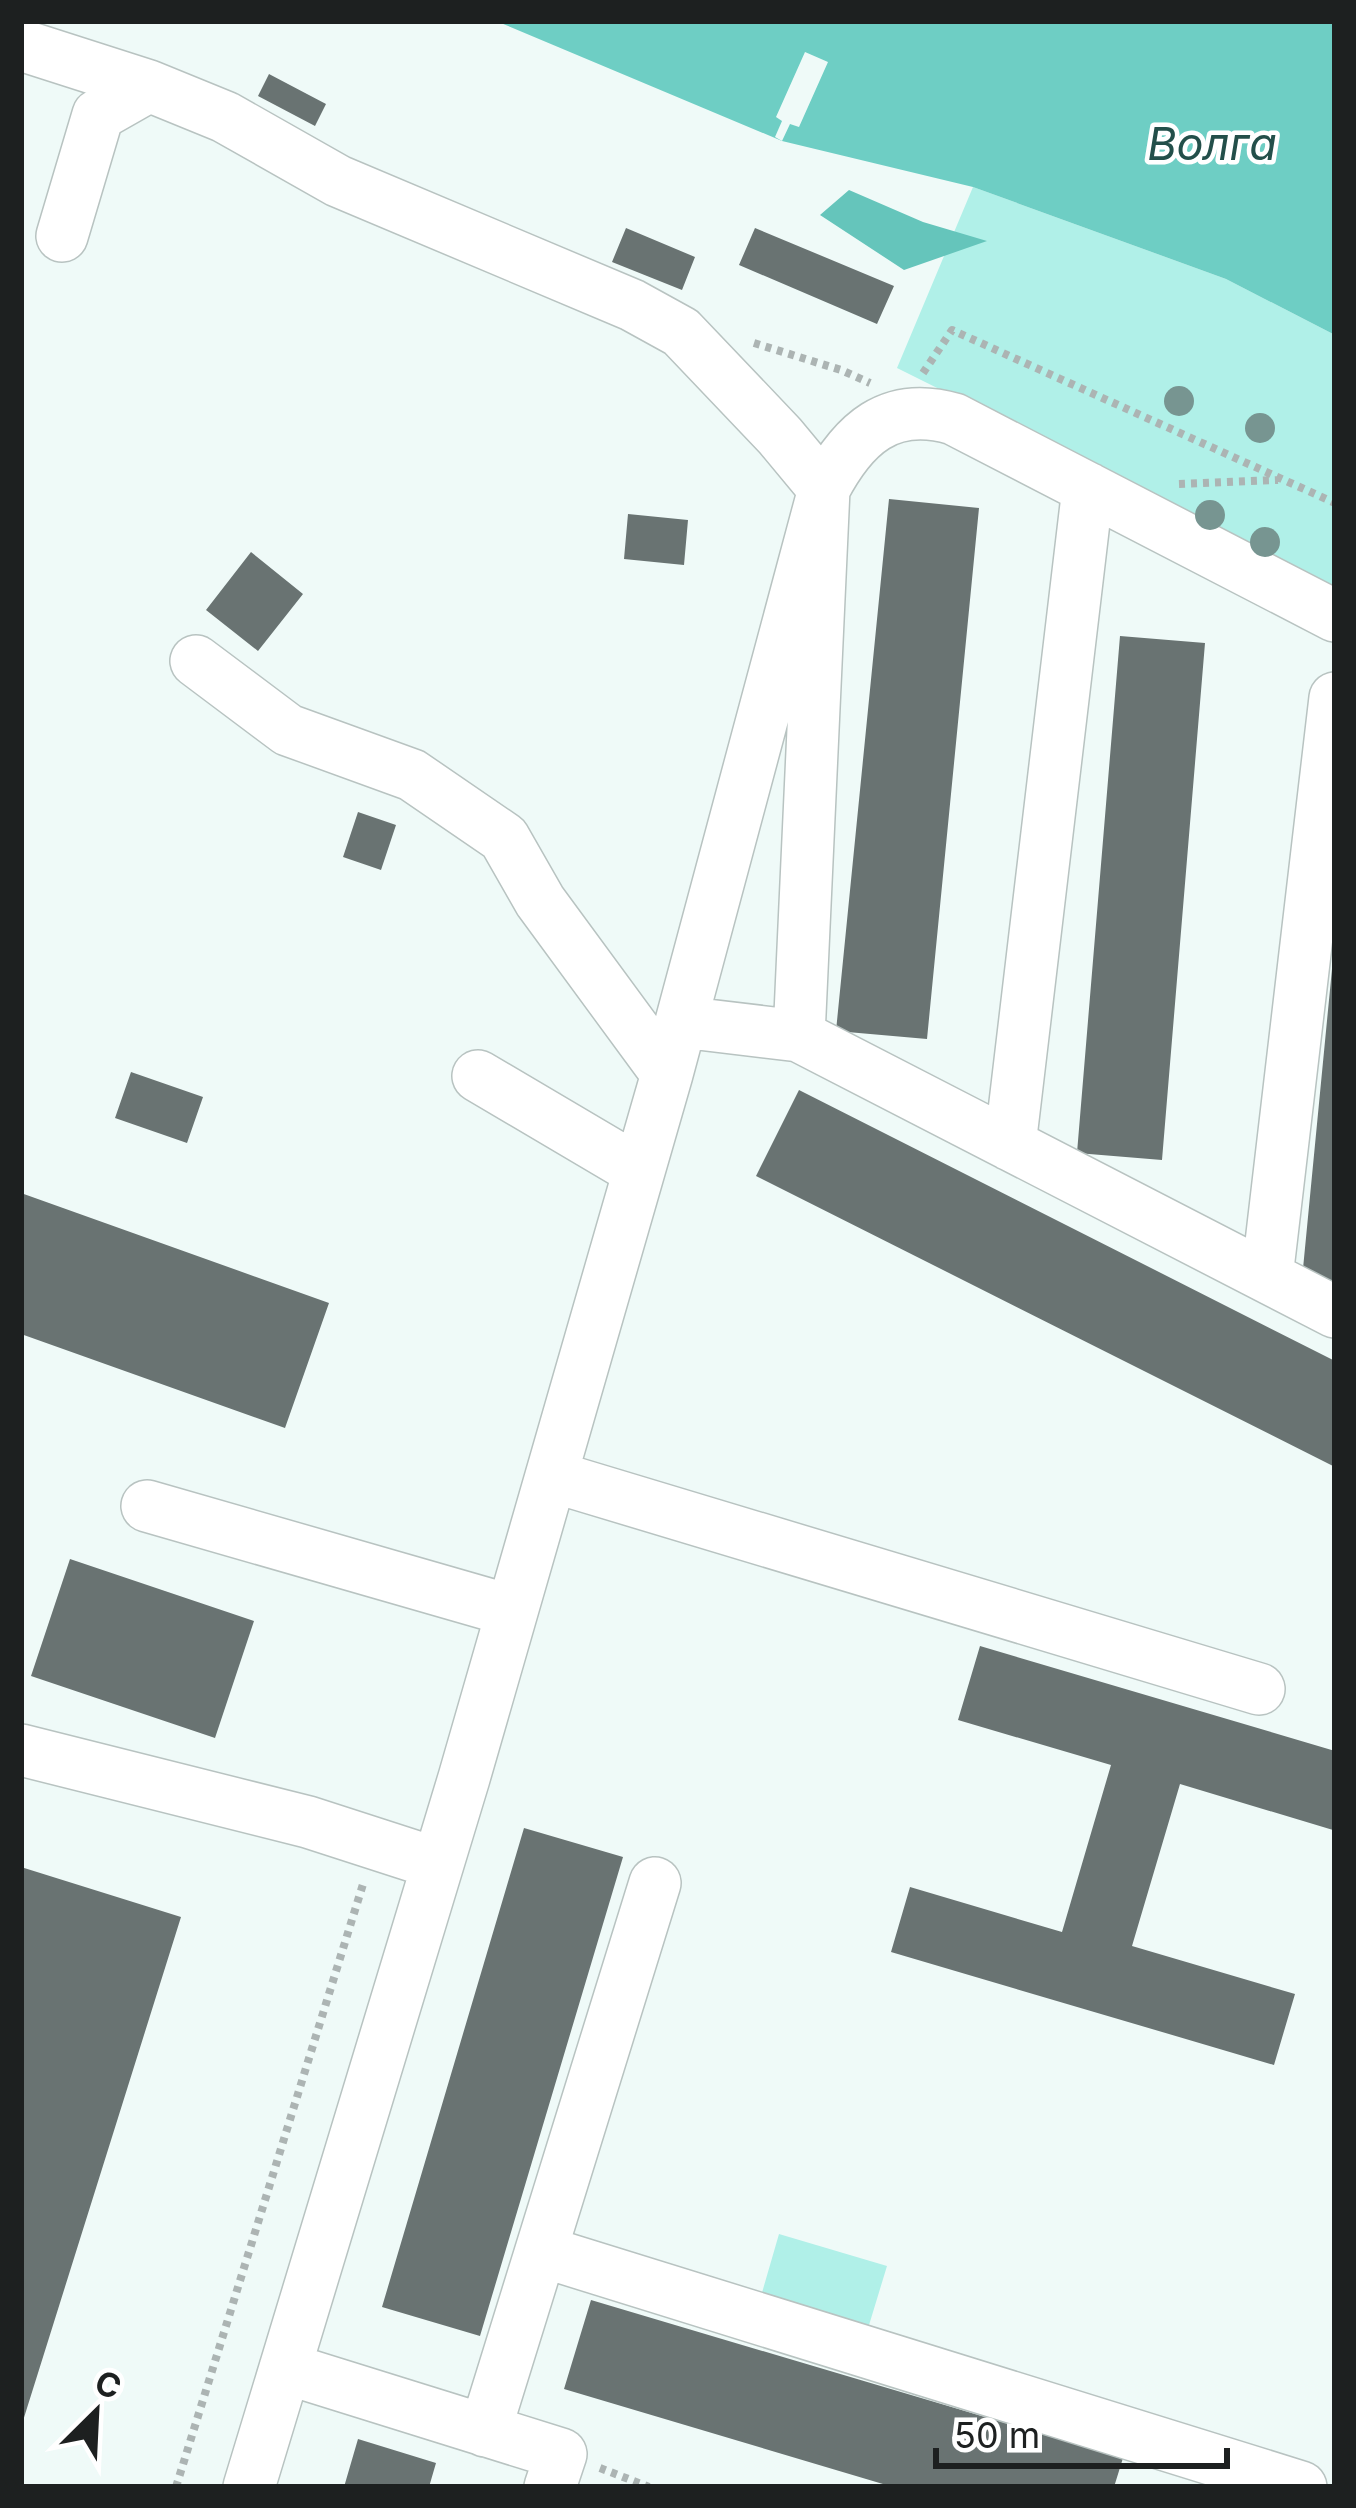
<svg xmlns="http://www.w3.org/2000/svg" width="1356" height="2508" viewBox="0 0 1356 2508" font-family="Inter,sans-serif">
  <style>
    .green { fill: #b0f0e8 }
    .forest { fill: #65c5bb }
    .water { fill: #6ecec4 }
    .pier { fill: #effaf8 }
    .building { fill: #697372 }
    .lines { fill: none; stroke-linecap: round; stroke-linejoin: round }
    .minor-casing { stroke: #b8c3c1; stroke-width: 54 }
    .path { stroke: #acb4b3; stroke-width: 8; stroke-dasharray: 6 6; stroke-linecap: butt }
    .minor { stroke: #fff; stroke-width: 51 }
    .tree { fill: #779591 }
    .labels { text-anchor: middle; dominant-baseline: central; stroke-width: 9; stroke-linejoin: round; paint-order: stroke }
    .water-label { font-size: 45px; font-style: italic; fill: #234f4a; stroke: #fff }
  </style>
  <rect width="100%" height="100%" fill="#effaf8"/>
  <path class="green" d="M 973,187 L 1226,279 L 1335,335 L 1335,592 L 1100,469 L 897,368 Z
    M 779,2234 L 887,2266 L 866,2335 L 759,2303 Z"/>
  <path class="forest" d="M 849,190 L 923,222 L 987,241 L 904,270 L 820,215 Z"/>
  <path class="water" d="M 496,21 L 1335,21 L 1335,335 L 1226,279 L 973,187 L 782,141 Z"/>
  <path class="pier" d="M 805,52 L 828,62 L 799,127 L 790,124 L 782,141 L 775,137 L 782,121 L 776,117 Z"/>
  <path class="building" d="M 269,74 L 326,104 L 315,126 L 258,96 Z
    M 626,228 L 695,257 L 682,290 L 612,262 Z
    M 755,228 L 894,286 L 877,324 L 739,265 Z
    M 889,499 L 979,508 L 927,1039 L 836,1031 Z
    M 628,514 L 688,520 L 684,565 L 624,559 Z
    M 251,552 L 303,594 L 258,651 L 206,610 Z
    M 1120,636 L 1205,643 L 1162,1160 L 1077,1153 Z
    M 358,812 L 396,825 L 381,870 L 343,857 Z
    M 1332,969 L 1335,969 L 1335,1282 L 1302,1279 Z
    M 131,1072 L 203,1097 L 187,1143 L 115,1118 Z
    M 799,1090 L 1335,1361 L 1335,1467 L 756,1176 Z
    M 21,1193 L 329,1303 L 285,1428 L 21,1334 Z
    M 70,1559 L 254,1621 L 215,1738 L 31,1676 Z
    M 980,1646 L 1335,1751 L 1333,1830 L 1180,1784 L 1132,1946 L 1295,1994 L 1274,2065 L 891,1952 L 910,1887 L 1062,1932 L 1111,1765 L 958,1720 Z
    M 524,1828 L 623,1857 L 480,2336 L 382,2307 Z
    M 21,1867 L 181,1917 L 22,2424 L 21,2423 Z
    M 591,2300 L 1123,2458 L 1114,2487 L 893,2487 L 564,2389 Z
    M 358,2439 L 436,2463 L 429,2487 L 344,2487 Z"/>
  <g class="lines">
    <defs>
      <path id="minor" d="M 21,45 L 149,86
        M 62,236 L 98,115 L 149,86 L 225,117 L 338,181 L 632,305 L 681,332 L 780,436 L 824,489 L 799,1036 L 682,1022
        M 196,661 L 288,730 L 412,775 L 504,838 L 540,901 L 667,1074
        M 799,1036 L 1335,1312
        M 478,1076 L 639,1171
        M 1010,1145 L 1088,488
        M 1267,1277 L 1335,698
        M 551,1476 L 1259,1689
        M 147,1506 L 512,1611
        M 21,1750 L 308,1822 L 438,1864
        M 541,2251 L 1301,2487
        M 285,2368 L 561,2454 L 550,2487
        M 485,2431 L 655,1883
        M 249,2487 L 464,1778 L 667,1074 L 824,489 C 853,434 889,400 954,419 L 1335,616"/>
    </defs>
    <use href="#minor" class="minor-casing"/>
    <path class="path" d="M 754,343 L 841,370 L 870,383
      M 923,373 L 952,330 L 1335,503
      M 1179,484 L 1278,480
      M 600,2468 L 649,2487
      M 176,2487 L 364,1881"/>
    <use href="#minor" class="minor"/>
  </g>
  <g class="tree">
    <circle cx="1179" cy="401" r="15"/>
    <circle cx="1260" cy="428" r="15"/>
    <circle cx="1210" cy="515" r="15"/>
    <circle cx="1265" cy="542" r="15"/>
  </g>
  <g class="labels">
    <g class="water-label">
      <text x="1212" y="143">Волга</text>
    </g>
  </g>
  <rect width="1356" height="2508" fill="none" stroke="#1d2020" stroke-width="48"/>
  <g transform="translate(96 2412) rotate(24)" stroke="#ffffff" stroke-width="9" paint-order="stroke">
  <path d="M0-9L21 45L0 30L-21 45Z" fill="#1d2020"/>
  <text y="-18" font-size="33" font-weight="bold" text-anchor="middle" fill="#1d2020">С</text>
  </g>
  <path d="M936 2448v18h291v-18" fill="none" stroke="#1d2020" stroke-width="6"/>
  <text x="954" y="2448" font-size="36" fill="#1d2020" stroke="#ffffff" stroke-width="9" paint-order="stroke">50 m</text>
</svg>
